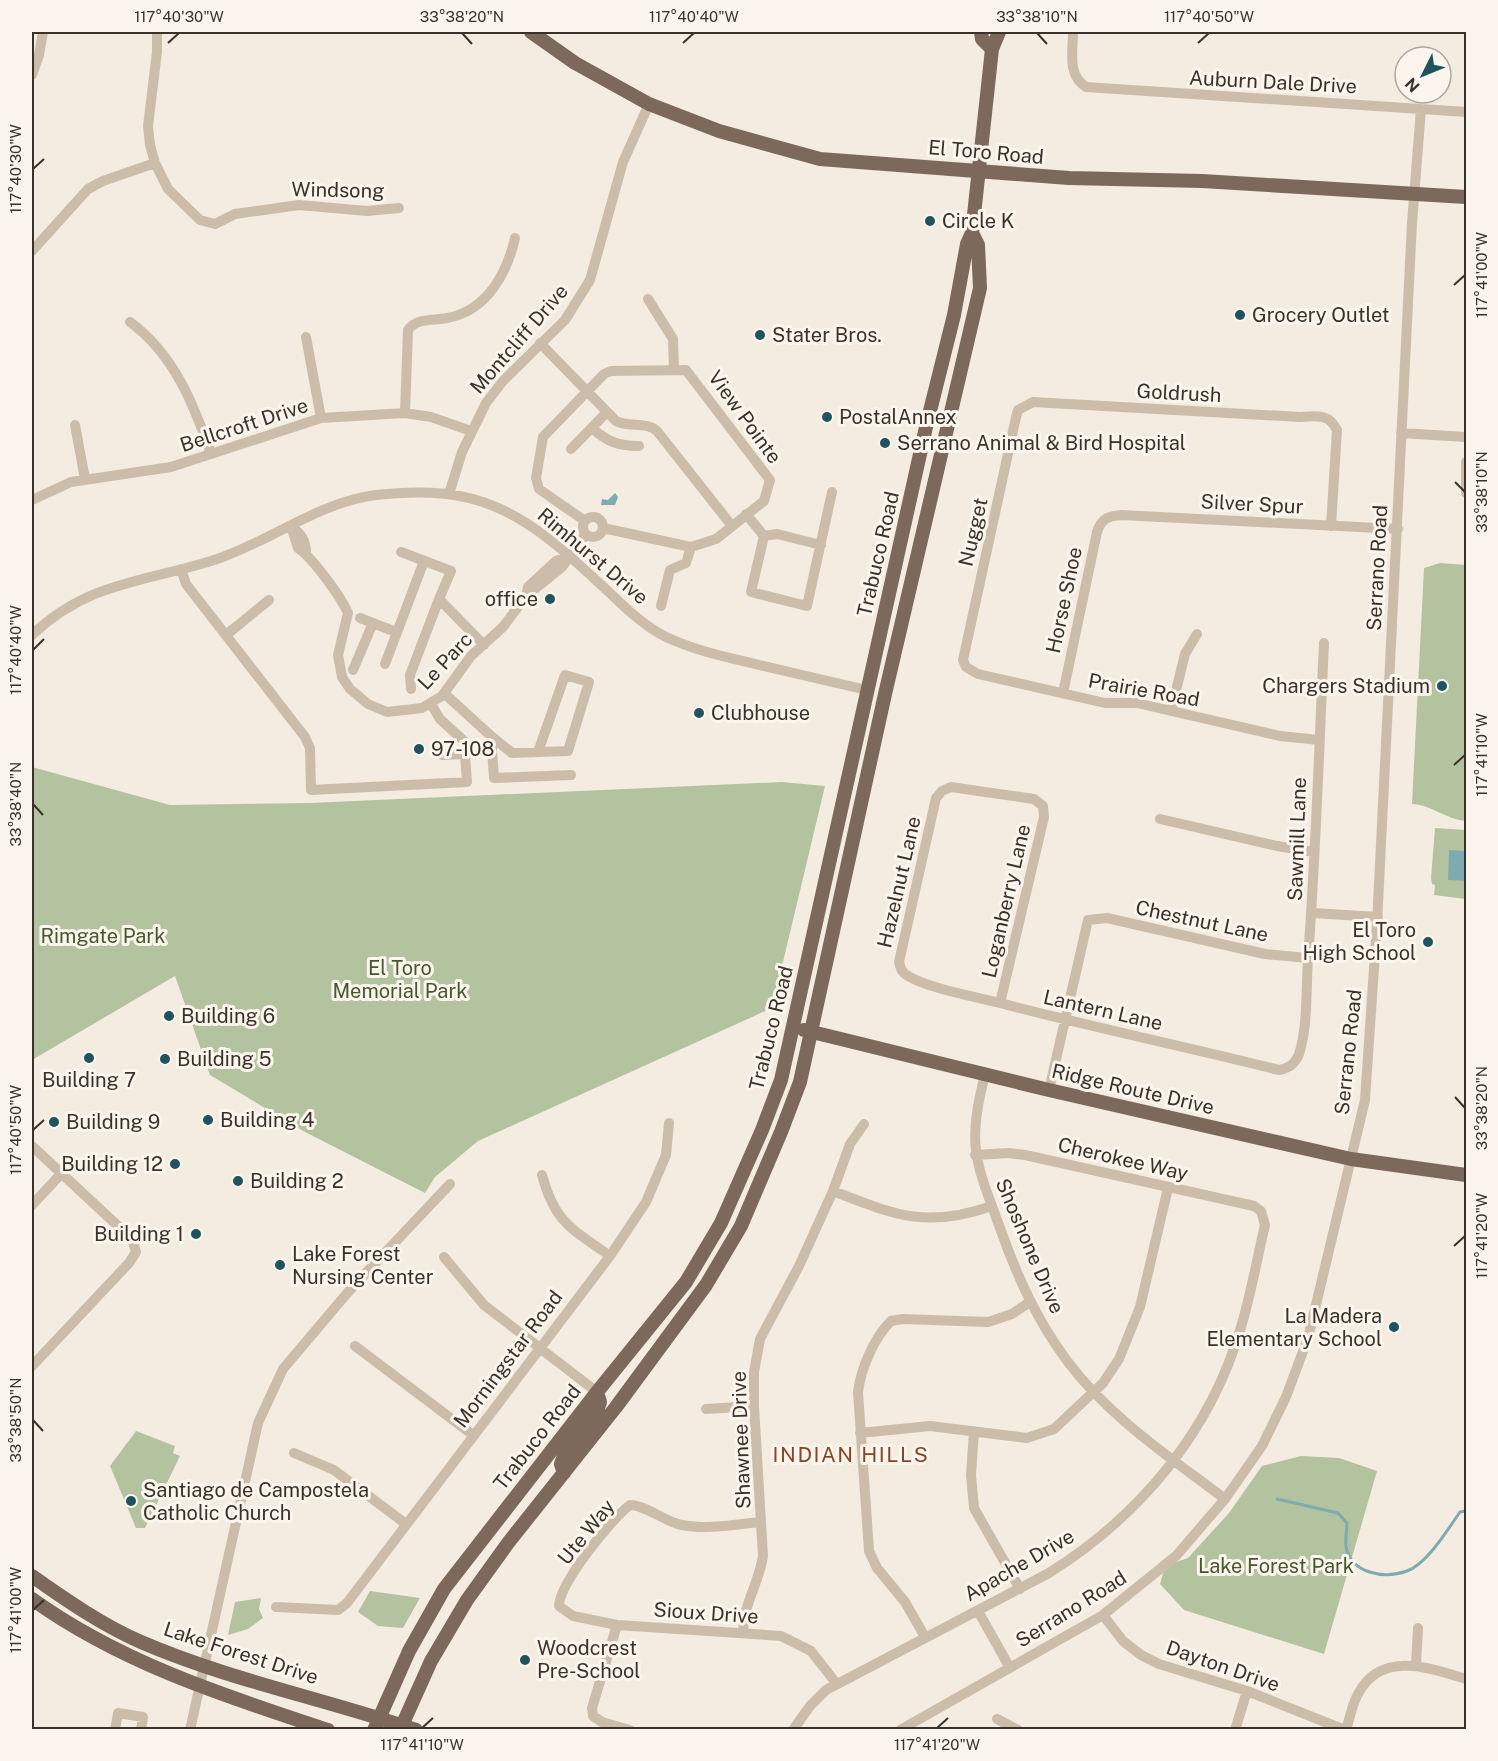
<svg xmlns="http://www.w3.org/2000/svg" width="1498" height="1761" viewBox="0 0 1498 1761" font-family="'Public Sans',sans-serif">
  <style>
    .green { fill: #b4c39f }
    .water { fill: #7eabb1 }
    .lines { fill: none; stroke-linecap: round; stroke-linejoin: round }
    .stream { stroke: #7eabb1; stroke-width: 3 }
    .minor { stroke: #ccbdab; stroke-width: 10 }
    .major { stroke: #7c695b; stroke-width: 14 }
    .ticks { fill: none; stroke: #3a312a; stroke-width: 2 }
    .poi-dot { fill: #1f535d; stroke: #fbf5ed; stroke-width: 2 }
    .labels { text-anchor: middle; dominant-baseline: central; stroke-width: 6; stroke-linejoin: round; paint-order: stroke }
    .street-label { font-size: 20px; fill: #3a312a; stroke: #fbf5ed }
    .poi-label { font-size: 20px; fill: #3a312a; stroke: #fbf5ed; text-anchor: start }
    .park-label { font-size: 20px; fill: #45592d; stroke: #fbf5ed }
    .neighbourhood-label { font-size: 21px; letter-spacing: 1.5px; fill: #8b4422; stroke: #fbf5ed }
    .neatline { fill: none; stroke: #3a312a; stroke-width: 2 }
    .ticks-label { font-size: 15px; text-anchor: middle; fill: #3a312a }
  </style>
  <rect width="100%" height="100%" fill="#f4ece0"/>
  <path class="green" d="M 1440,563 L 1466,565 L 1466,821 C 1445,819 1432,805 1412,804 L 1424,568 Z
    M 32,767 L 170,805 L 310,803 L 782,782 L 825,786 L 772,1008 L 478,1141 L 435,1177 L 425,1193 L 305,1132 L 210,1075 L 175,976 L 32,1060 Z
    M 1435,828 L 1466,830 L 1466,899 L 1434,895 L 1435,885 L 1432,884 L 1431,878 Z
    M 136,1431 L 175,1446 L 173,1453 L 180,1456 L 145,1528 L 136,1528 L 110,1466 Z
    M 1301,1456 L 1339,1458 L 1377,1471 L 1324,1654 L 1184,1610 L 1160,1584 L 1165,1566 L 1188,1558 L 1229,1513 L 1262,1466 Z
    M 370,1591 L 420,1598 L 403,1628 L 378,1626 L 358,1612 Z
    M 261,1598 L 259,1609 L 263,1618 L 248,1629 L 228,1635 L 235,1602 Z"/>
  <path class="water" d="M 615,493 L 618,497 L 615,505 L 601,505 L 602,499 L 608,500 Z
    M 1449,850 L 1466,851 L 1466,881 L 1448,880 Z"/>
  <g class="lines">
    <path class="stream" d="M 1277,1499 L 1338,1513 L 1347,1523 C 1347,1530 1345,1539 1346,1546 C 1350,1574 1385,1579 1407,1571 C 1427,1564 1448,1529 1460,1512 L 1466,1511"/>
    <path class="minor" d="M 157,32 L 157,52 L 148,126 L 150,145 L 155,163 L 168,189 L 200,220 L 215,224 L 235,214 L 299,205 L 367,211 L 399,208
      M 1073,32 C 1073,52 1067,75 1086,87 L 1466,112
      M 32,75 L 39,55 L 43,32
      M 32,251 L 88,189 L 103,181 L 155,163
      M 648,299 L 673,339 L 674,369
      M 130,322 C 174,354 194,405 211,454
      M 306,337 L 321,418
      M 540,343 L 616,421 C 629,428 645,421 657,431 L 732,526
      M 405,413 L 408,330 C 418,317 433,321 447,318 C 487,311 507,273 515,238
      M 75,425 L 85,479
      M 592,428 C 607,442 619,446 639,446
      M 1401,433 L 1466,437
      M 571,449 L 607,412
      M 1466,462 L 1466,493
      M 449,494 L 462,452 L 486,403 L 503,381 L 565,320 L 590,280 L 623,162 L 649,104
      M 32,500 L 71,482 L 171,467 L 321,418 L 405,413 L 431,417 L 471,431
      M 746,514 L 764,536 L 751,592 L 807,606 L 832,492
      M583 527a10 10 0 1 1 20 0a10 10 0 1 1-20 0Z
      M 585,521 L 539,489 L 536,478 L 543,437 L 604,374 L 611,371 L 686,370 L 770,480 L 764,501 L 716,539 L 691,547 L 603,528
      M 291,526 L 298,548 C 312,557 341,597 348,613 L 338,655 L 342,677 L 350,689 L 368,704 L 387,712 L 422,708 L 442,696 L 471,656 L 503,627 L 526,596 L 528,587 L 556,561 L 569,555
      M 291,526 C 301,534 306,540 306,553
      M 764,536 L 777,534 L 821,545
      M 401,552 L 451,571 L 439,599 L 484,645
      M 181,569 L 186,584 L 305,737 L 310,748 L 311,790 L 467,782 L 464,741 L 440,719 L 431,704
      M 526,596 L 562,567 L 586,534
      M 661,606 L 670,570 L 686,563 L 691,547
      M 360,618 L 396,632
      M 32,635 C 90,580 148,582 217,559 C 271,541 319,502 376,495 C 481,483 524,513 598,582 C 619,601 640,624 666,637 C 696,651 727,657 759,665 C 795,673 831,682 867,690
      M 226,635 L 269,600
      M 385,664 L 424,561
      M 353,670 L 373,623
      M 411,689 L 410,675 L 439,599
      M 1063,693 L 1097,532 C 1101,519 1108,516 1121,515 L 1398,529
      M 445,694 L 491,736
      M 1171,711 L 1185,654 L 1197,634
      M 1319,740 L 1280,736 L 1137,703 L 1105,703 L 978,674 L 966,667 L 963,660 L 1016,417 L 1018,410 L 1033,402 L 1300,417 C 1316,416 1329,413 1337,430 L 1331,526
      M 538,752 L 565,675 L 589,682 L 568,751 L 512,753 L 491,736 L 494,778 L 571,775
      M 442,755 L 465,754
      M 1160,819 L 1277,846 L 1314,852
      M 1313,913 L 1378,917
      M 1000,1003 L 1044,817 L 1043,806 L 1034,799 L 951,787 L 942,791 L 936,798 L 899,962 C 901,969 902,973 908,976 C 930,989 978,997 1004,1004 C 1095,1028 1188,1047 1279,1070 C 1289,1068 1295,1064 1299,1054 C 1308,1027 1306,987 1308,958 C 1316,853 1319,748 1324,643
      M 985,1075 C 966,1146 976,1162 1000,1228 C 1017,1276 1037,1321 1068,1362 C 1109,1417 1171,1458 1225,1499
      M 1049,1090 L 1088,920 L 1107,918 L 1265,954 L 1308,958
      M 32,1146 L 132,1239 L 136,1252 L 129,1263 L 32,1366
      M 542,1175 C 555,1223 571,1228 610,1256
      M 833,1191 C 895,1215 926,1229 992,1206
      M 32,1205 L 61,1174
      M 444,1257 L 484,1305 L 597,1392
      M 355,1346 L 473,1435
      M 706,1409 L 754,1406
      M 974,1431 L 971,1475 L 974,1508 L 1020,1589
      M 860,1433 L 930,1426 L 1027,1438 L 1054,1429 L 1103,1383 L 1119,1359 L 1140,1307 L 1168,1188
      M 294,1453 L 334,1470 L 406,1524
      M 761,1522 C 737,1524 706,1530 682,1525 C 665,1522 646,1505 630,1505 C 612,1518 559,1584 559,1606 L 573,1616 L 617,1625 L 781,1636 L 811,1651 L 836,1683
      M 276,1607 L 338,1610 L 347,1603 L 610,1256 L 646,1202 L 666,1155 L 669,1123
      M 978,1611 L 1010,1668
      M 1103,1615 L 1123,1641 L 1141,1655 L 1159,1664 L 1247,1691 L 1345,1730
      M 617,1625 L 592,1708 L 593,1716 L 602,1722 L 630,1730
      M 743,1633 C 743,1605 759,1583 763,1556 L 754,1406 L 754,1372 L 760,1339 L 799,1266 L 833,1191 L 850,1144 L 864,1124
      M 925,1637 L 905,1602 L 877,1568 L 869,1551 L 858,1392 C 861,1368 874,1338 891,1321 L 903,1319 L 988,1322 L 1012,1314 L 1030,1302
      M 1416,1665 L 1418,1628
      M 997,1719 L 1018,1730
      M 115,1730 L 118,1713 L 143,1717 L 141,1730
      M 190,1730 L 258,1423 L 283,1369 L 349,1291 L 450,1184
      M 793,1730 L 810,1706 L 826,1690 L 1049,1573 C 1140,1516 1211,1431 1241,1327 C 1251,1294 1257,1259 1265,1225 L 1261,1211 L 1254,1206 L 1025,1155 L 1009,1153 L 975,1155
      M 900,1730 L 1103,1615 L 1176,1556 L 1225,1499 L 1262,1446 L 1286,1397 L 1308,1338 L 1365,1100 L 1377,924 L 1412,223 L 1421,109
      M 1235,1730 L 1247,1691
      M 1346,1730 C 1350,1718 1352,1704 1358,1694 C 1381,1650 1430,1668 1466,1679"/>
    <path class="major" d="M 531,32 L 575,63 L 649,104 L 719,131 L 820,159 L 1069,178 L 1202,181 L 1466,197
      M 981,32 L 982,39 L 992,49
      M 804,1030 L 1049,1090 L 1351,1159 L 1466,1175
      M 564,1473 L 561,1464 L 564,1456 L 597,1411 L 600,1402 L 597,1392
      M 32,1576 C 66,1600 102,1625 141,1642 C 229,1680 325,1699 416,1730
      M 32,1599 C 121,1663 225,1696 328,1730
      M 374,1730 L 409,1651 L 444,1589 L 597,1392 L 686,1282 L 721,1223 L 762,1130 L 781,1080 L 926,427 L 954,315 L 967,244 L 972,233 L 992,49 L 999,32
      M 400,1730 L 431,1661 L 467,1600 L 508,1543 L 616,1407 L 706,1285 L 741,1226 L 781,1132 L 800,1082 L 885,694 L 980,288 L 978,245 L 972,233"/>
  </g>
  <path class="ticks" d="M 462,33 L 472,44M 1037,33 L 1047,44M 168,43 L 179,33M 683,43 L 694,33M 1198,43 L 1209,33M 33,169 L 44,159M 1454,285 L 1465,275M 1455,482 L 1465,492M 33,650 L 44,639M 1454,765 L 1465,755M 33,804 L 43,815M 1455,1097 L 1465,1108M 33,1130 L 44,1120M 1454,1246 L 1465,1236M 33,1420 L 43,1431M 33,1610 L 44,1600M 422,1728 L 433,1718M 937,1728 L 948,1718"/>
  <g class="poi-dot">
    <circle cx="930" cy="221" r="6"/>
    <circle cx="1240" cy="315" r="6"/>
    <circle cx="760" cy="335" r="6"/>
    <circle cx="827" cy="417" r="6"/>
    <circle cx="885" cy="443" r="6"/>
    <circle cx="550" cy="599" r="6"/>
    <circle cx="1442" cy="686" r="6"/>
    <circle cx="699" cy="713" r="6"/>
    <circle cx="419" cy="749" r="6"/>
    <circle cx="1428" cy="942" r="6"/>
    <circle cx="169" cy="1016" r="6"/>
    <circle cx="89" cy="1058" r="6"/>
    <circle cx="165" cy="1059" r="6"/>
    <circle cx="208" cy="1120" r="6"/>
    <circle cx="54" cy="1122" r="6"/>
    <circle cx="175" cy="1164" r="6"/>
    <circle cx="238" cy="1181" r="6"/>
    <circle cx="196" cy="1234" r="6"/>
    <circle cx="280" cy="1265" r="6"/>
    <circle cx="1394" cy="1327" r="6"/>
    <circle cx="131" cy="1501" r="6"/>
    <circle cx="525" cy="1660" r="6"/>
  </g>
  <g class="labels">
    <g class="street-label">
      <text transform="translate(1273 82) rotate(3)">Auburn Dale Drive</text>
      <text transform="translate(986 152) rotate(5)">El Toro Road</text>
      <text transform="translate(338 190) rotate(1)">Windsong</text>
      <text transform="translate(519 339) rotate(-49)">Montcliff Drive</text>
      <text transform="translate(1179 393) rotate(3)">Goldrush</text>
      <text transform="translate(745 417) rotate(54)">View Pointe</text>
      <text transform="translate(244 425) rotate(-18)">Bellcroft Drive</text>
      <text transform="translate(1252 504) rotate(3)">Silver Spur</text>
      <text transform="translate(973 532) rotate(-77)">Nugget</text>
      <text transform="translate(878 554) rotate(-77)">Trabuco Road</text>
      <text transform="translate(593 556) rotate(40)">Rimhurst Drive</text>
      <text transform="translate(1377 568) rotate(-87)">Serrano Road</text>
      <text transform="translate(1064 600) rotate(-78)">Horse Shoe</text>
      <text transform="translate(445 661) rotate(-47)">Le Parc</text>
      <text transform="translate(1144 690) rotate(10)">Prairie Road</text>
      <text transform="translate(1297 839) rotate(-88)">Sawmill Lane</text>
      <text transform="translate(899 882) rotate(-77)">Hazelnut Lane</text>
      <text transform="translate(1006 901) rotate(-77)">Loganberry Lane</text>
      <text transform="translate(1202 921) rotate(12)">Chestnut Lane</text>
      <text transform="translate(1103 1010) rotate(13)">Lantern Lane</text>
      <text transform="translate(771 1028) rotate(-76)">Trabuco Road</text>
      <text transform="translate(1348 1052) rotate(-84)">Serrano Road</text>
      <text transform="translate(1133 1089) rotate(13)">Ridge Route Drive</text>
      <text transform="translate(1123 1159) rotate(13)">Cherokee Way</text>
      <text transform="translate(1030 1246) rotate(67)">Shoshone Drive</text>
      <text transform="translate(508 1359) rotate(-53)">Morningstar Road</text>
      <text transform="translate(537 1437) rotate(-52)">Trabuco Road</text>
      <text transform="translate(741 1440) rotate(-92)">Shawnee Drive</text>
      <text transform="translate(586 1532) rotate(-51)">Ute Way</text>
      <text transform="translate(1019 1565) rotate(-30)">Apache Drive</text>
      <text transform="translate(1071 1609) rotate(-32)">Serrano Road</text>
      <text transform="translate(706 1613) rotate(4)">Sioux Drive</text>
      <text transform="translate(241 1653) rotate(18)">Lake Forest Drive</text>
      <text transform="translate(1223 1666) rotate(19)">Dayton Drive</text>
    </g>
    <g class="poi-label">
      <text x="942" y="221">Circle K</text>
      <text x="1252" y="315">Grocery Outlet</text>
      <text x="772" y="335">Stater Bros.</text>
      <text x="839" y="417">PostalAnnex</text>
      <text x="897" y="443">Serrano Animal &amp; Bird Hospital</text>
      <text x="538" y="599" text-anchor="end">office</text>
      <text x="1430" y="686" text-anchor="end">Chargers Stadium</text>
      <text x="711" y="713">Clubhouse</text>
      <text x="431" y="749">97-108</text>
      <text x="1416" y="930" text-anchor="end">El Toro<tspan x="1416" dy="23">High School</tspan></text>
      <text x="181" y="1016">Building 6</text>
      <text x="177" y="1059">Building 5</text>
      <text x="89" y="1080" text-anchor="middle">Building 7</text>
      <text x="220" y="1120">Building 4</text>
      <text x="66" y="1122">Building 9</text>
      <text x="163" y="1164" text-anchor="end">Building 12</text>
      <text x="250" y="1181">Building 2</text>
      <text x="184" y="1234" text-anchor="end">Building 1</text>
      <text x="292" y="1254">Lake Forest<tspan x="292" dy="23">Nursing Center</tspan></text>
      <text x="1382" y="1316" text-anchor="end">La Madera<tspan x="1382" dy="23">Elementary School</tspan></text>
      <text x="143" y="1490">Santiago de Campostela<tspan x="143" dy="23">Catholic Church</tspan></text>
      <text x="537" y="1648">Woodcrest<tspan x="537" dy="23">Pre-School</tspan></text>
    </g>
    <g class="park-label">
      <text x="103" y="936">Rimgate Park</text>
      <text x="400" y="968">El Toro<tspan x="400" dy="23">Memorial Park</tspan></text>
      <text x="1276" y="1566">Lake Forest Park</text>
    </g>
    <g class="neighbourhood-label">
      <text x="851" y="1454">INDIAN HILLS</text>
    </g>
  </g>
  <rect width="1498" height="1761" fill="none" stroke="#fbf5ed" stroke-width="66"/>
  <g transform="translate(1423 75) rotate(227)"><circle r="28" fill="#fbf5ed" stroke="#aea79f" stroke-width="1.5"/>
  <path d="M0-4.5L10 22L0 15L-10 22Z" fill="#1f535d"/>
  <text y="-9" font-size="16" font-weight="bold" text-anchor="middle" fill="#3a312a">N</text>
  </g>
  <rect x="33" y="33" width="1432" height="1695" class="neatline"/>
  <g class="ticks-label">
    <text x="179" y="22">117°40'30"W</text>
    <text x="462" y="22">33°38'20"N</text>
    <text x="694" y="22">117°40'40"W</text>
    <text x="1037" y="22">33°38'10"N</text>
    <text x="1209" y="22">117°40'50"W</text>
    <text transform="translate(16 169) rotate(-90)" y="5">117°40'30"W</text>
    <text transform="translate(1482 275) rotate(-90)" y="5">117°41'00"W</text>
    <text transform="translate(1482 492) rotate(-90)" y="5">33°38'10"N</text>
    <text transform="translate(16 650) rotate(-90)" y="5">117°40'40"W</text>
    <text transform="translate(1482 755) rotate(-90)" y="5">117°41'10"W</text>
    <text transform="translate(16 804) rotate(-90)" y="5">33°38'40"N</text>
    <text transform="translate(1482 1108) rotate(-90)" y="5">33°38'20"N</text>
    <text transform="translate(16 1130) rotate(-90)" y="5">117°40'50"W</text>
    <text transform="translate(1482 1236) rotate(-90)" y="5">117°41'20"W</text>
    <text transform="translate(16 1420) rotate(-90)" y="5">33°38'50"N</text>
    <text transform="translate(16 1610) rotate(-90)" y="5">117°41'00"W</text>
    <text x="422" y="1750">117°41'10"W</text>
    <text x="937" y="1750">117°41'20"W</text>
  </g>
</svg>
